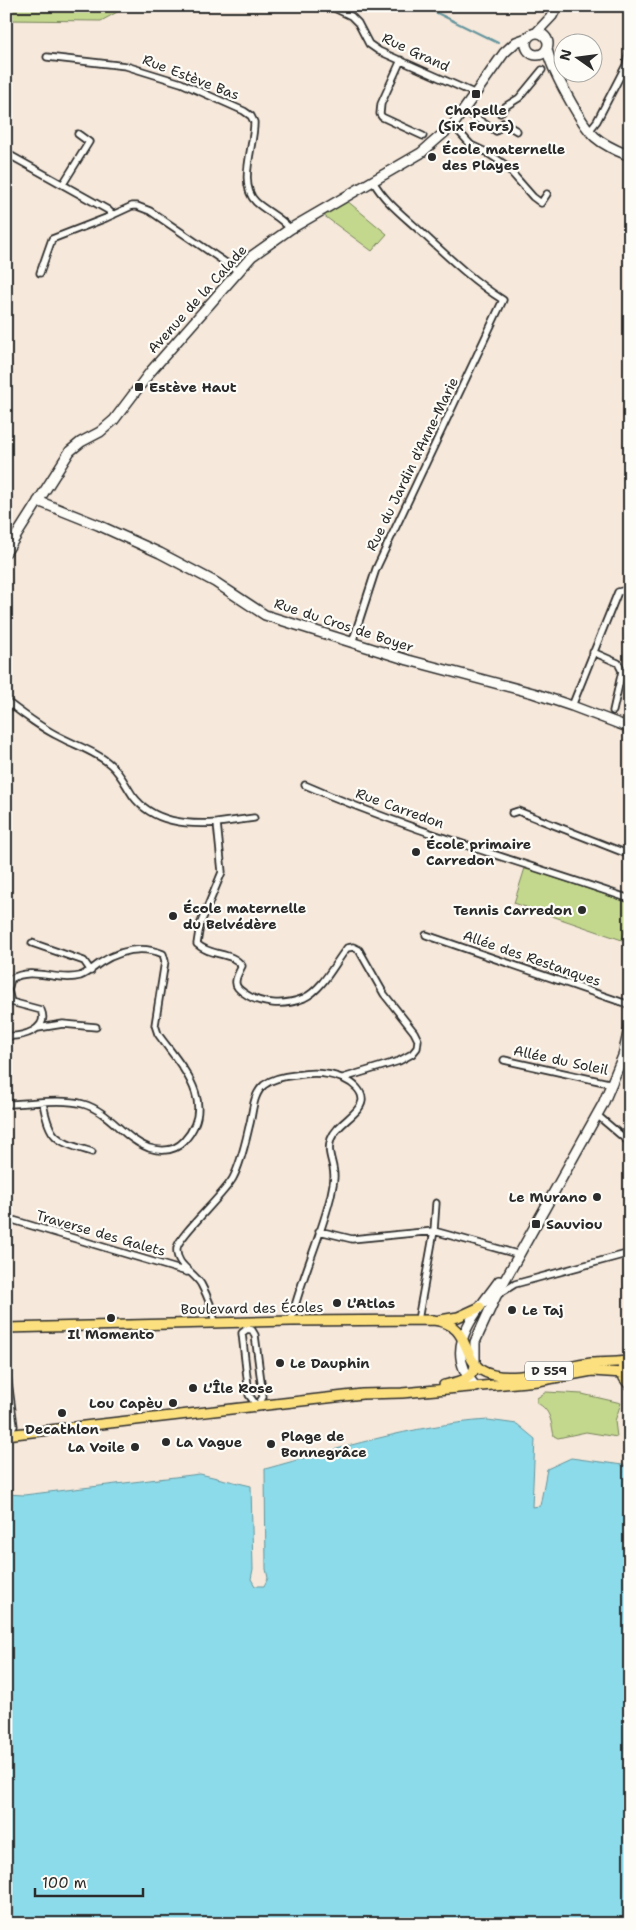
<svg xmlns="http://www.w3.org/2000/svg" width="636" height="1930" viewBox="0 0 636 1930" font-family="'Shantell Sans',sans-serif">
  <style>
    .green { fill: #c3d88d; stroke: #77825c }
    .water { fill: #8cdbea; stroke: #65959e }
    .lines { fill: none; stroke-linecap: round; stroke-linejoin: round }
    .stream { stroke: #65959e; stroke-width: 2 }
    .street-casing { stroke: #2b2b2b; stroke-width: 9 }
    .secondary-casing { stroke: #2b2b2b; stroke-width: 12 }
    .primary-casing { stroke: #2b2b2b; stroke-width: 12 }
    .street { stroke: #fdfcf7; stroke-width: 5.5 }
    .secondary { stroke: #fdfcf7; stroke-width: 9 }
    .primary { stroke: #fce080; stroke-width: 9 }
    .poi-dot { fill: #2b2b2b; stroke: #fdfcf7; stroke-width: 2 }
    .labels { text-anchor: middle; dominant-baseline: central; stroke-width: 4.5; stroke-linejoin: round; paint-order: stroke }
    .shield { fill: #fdfcf7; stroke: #6a6a68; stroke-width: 1 }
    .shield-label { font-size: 12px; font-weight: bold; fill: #2b2b2b }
    .street-label { font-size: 14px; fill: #2b2b2b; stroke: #fdfcf7 }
    .poi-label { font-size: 14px; font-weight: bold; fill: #2b2b2b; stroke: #fdfcf7; text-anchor: start }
  </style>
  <rect width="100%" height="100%" fill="#f6e8da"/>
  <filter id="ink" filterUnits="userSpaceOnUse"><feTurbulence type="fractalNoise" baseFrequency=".02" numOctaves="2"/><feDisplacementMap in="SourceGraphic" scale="10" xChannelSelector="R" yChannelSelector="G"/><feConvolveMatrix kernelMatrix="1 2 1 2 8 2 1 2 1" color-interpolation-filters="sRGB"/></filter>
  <g filter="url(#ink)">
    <path class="green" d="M 6,6 L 128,6 L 101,21 L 6,20 Z
      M 346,200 L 387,234 L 372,251 L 323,215 Z
      M 525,868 L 630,903 L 630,917 L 622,940 L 514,903 Z
      M 546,1392 L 582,1394 L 621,1403 L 615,1421 L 617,1437 L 586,1432 L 558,1438 L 554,1436 C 551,1422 551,1410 537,1403 L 537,1398 Z"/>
    <path class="water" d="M 488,1420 L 517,1424 L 535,1439 L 532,1507 L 540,1506 L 547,1469 L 571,1458 L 630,1466 L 630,1924 L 6,1924 L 6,1494 L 24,1495 L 200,1474 L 251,1486 L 253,1569 L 251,1579 L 255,1586 L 264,1586 L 268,1578 L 266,1569 L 265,1469 C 338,1449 412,1425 488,1420 Z"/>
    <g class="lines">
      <path class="stream" d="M 411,6 L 431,10 L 498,43"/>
      <defs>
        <path id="street" d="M 330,6 L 351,16 L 358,23 L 369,44 L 379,51 L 476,94
          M 47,57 L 126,66 L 181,83 L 244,111 L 251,116 L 254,122 C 255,144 237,184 256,202 C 267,212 281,217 290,229
          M 401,60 L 381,104 L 380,114 L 382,117 L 423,136
          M 465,111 L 496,131 L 503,123 L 517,131
          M 500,113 L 506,106 L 519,98 L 542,70
          M 453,125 L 471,145 L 486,152 L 504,164 L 533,197 L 541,203 L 547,194
          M 589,131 L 597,121 L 626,65 L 630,44
          M 6,153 L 108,210 L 113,215
          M 63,184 L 89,142 L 78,134
          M 40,273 L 52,239 L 106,218 L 132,206 L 137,206 L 150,211 L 238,271
          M 352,643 L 376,569 L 503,300 C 473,281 447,256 420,231 C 404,216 384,201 373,181
          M 593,652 L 618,663 L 622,671 L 613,711
          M 6,701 C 23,714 41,728 60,737 C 77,746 97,752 111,765 C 121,774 126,786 133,796 C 153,823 188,825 217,823 L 222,872 L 200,925 L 197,944 C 211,957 232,951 242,966 C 240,970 236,977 236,981 C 235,987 240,990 244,993 C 260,1005 285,1006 304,998 C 323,989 334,964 347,948 L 353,947 L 359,950 L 384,994 L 414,1032 L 418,1040 L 417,1048 L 412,1054 L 399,1061 L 343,1078
          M 572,706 L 618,592 L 630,589
          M 305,785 C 410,831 522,862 630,899
          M 512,813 L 518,811 L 630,855
          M 217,823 L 254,818
          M 426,935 L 630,1005
          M 32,943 L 84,961 L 91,971
          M 38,1028 L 63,1024 L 96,1027
          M 6,1036 C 22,1037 50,1030 41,1010 L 11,1002 L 8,990 L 11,979 C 32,966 58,982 80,976 C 88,973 93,968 100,963 C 119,951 141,945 163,954 L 165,961 L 155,1025 L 158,1034 C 180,1065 219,1103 184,1141 C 175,1151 162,1152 149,1148 C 124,1139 109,1111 83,1104 C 61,1098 29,1104 6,1104
          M 504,1060 L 613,1084
          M 43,1103 C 50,1141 57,1141 92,1152
          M 597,1115 L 630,1143
          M 6,1218 L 187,1272
          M 319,1231 L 352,1239 L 434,1231 L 517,1254
          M 499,1294 L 515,1284 L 630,1253
          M 418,1320 L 434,1231 L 436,1203
          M 215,1323 C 213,1311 207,1295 201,1284 C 193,1271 175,1265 177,1248 C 178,1236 224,1195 233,1178 C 241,1163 245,1144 249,1127 C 253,1114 252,1095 264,1085 C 273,1078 285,1076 296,1075 C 312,1072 330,1073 344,1079 C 353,1083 363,1091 362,1101 C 360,1114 336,1124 331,1139 C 326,1153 334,1162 334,1176 C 334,1182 332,1189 331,1195 C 321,1237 301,1278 291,1321
          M 247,1329 L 252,1330 L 255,1335 L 263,1397 L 257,1406 L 249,1395 L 242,1333 Z
          M 6,1366 L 13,1418
          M 6,1413 L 13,1418 L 14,1426 L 8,1435"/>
        <path id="secondary" d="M526 44a11 11 0 1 1 22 0a11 11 0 1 1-22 0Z
          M 536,33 L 552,16 L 557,6
          M 547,49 C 551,69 581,124 595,137 C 605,146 618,151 630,156
          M 38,501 L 98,525 L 160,553 L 215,582 L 265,615 L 408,660 L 533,693 L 572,706 L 630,728
          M 6,552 L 70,451 L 81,442 L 100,432 L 114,420 L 151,371 L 252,256 L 290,229 L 421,153 L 453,125 L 504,53 L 516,42 L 527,38
          M 475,1363 L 475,1342 L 496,1296 L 603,1104 L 623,1056 L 630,1024
          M 476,1387 C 440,1348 475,1315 499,1281"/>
        <path id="primary" d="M 440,1320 L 458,1317 L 480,1307
          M 6,1328 L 291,1321 L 433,1320 C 470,1324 461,1355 481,1370 C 507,1387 563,1366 591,1363 C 603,1362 614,1363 626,1361
          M 623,1368 L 624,1378 L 630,1386
          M 444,1385 C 458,1382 475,1380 475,1363
          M 6,1435 L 362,1394 L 402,1393 L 538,1381 L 592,1371 L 623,1373"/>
      </defs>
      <use href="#street" class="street-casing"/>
      <use href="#secondary" class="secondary-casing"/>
      <use href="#primary" class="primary-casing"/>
      <use href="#street" class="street"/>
      <use href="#secondary" class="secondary"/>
      <use href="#primary" class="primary"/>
    </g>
  </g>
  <g class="poi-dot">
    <rect x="471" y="89" width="10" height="10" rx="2.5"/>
    <circle cx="432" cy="157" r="5"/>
    <rect x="134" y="382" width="10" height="10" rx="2.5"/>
    <circle cx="416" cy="852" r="5"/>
    <circle cx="582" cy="910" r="5"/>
    <circle cx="173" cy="916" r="5"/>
    <circle cx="597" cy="1197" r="5"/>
    <rect x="531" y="1219" width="10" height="10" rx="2.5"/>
    <circle cx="337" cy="1303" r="5"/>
    <circle cx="512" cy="1310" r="5"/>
    <circle cx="111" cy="1318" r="5"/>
    <circle cx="280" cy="1363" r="5"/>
    <circle cx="193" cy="1388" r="5"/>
    <circle cx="173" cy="1403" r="5"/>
    <circle cx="62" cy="1413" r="5"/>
    <circle cx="166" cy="1442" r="5"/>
    <circle cx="271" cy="1444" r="5"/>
    <circle cx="135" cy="1447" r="5"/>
  </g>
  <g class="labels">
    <rect class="shield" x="525" y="1361.5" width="48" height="19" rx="4"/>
    <g class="shield-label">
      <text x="549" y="1371">D 559</text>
    </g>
    <g class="street-label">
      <text transform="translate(416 52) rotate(25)">Rue Grand</text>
      <text transform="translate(191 77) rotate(21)">Rue Estève Bas</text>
      <text transform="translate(197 299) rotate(-48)">Avenue de la Calade</text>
      <text transform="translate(412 464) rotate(-64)">Rue du Jardin d'Anne-Marie</text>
      <text transform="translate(344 625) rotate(18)">Rue du Cros de Boyer</text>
      <text transform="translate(400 808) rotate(20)">Rue Carredon</text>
      <text transform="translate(532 958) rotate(19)">Allée des Restanques</text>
      <text transform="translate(561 1060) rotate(12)">Allée du Soleil</text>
      <text transform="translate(101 1233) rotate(16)">Traverse des Galets</text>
      <text transform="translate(252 1308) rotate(-1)">Boulevard des Écoles</text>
    </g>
    <g class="poi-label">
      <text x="476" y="110" text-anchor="middle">Chapelle<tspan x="476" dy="16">(Six Fours)</tspan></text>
      <text x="442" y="149">École maternelle<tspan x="442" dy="16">des Playes</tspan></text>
      <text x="149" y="387">Estève Haut</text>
      <text x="426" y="844">École primaire<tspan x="426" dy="16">Carredon</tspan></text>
      <text x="183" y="908">École maternelle<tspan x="183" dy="16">du Belvédère</tspan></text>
      <text x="572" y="910" text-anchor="end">Tennis Carredon</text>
      <text x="587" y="1197" text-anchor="end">Le Murano</text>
      <text x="546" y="1224">Sauviou</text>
      <text x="347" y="1303">L'Atlas</text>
      <text x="522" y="1310">Le Taj</text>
      <text x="111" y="1334" text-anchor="middle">Il Momento</text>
      <text x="290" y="1363">Le Dauphin</text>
      <text x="203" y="1388">L'Île Rose</text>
      <text x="163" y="1403" text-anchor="end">Lou Capèu</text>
      <text x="62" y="1429" text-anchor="middle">Decathlon</text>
      <text x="281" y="1436">Plage de<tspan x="281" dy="16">Bonnegrâce</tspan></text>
      <text x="176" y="1442">La Vague</text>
      <text x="125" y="1447" text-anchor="end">La Voile</text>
    </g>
  </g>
  <rect width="636" height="1930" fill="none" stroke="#fdfcf7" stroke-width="25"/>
  <rect x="12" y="12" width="611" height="1905" fill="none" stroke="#2b2b2b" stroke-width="2" filter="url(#ink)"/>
  <g transform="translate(578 58) rotate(284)"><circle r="24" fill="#fdfcf7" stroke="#a9a8a5"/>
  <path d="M0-4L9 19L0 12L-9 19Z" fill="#2b2b2b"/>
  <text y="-8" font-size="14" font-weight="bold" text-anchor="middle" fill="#2b2b2b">N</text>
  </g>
  <path d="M35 1888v8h108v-8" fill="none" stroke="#2b2b2b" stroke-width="2.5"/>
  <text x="42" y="1888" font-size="15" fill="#2b2b2b" stroke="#fdfcf7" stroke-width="4" paint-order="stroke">100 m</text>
</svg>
